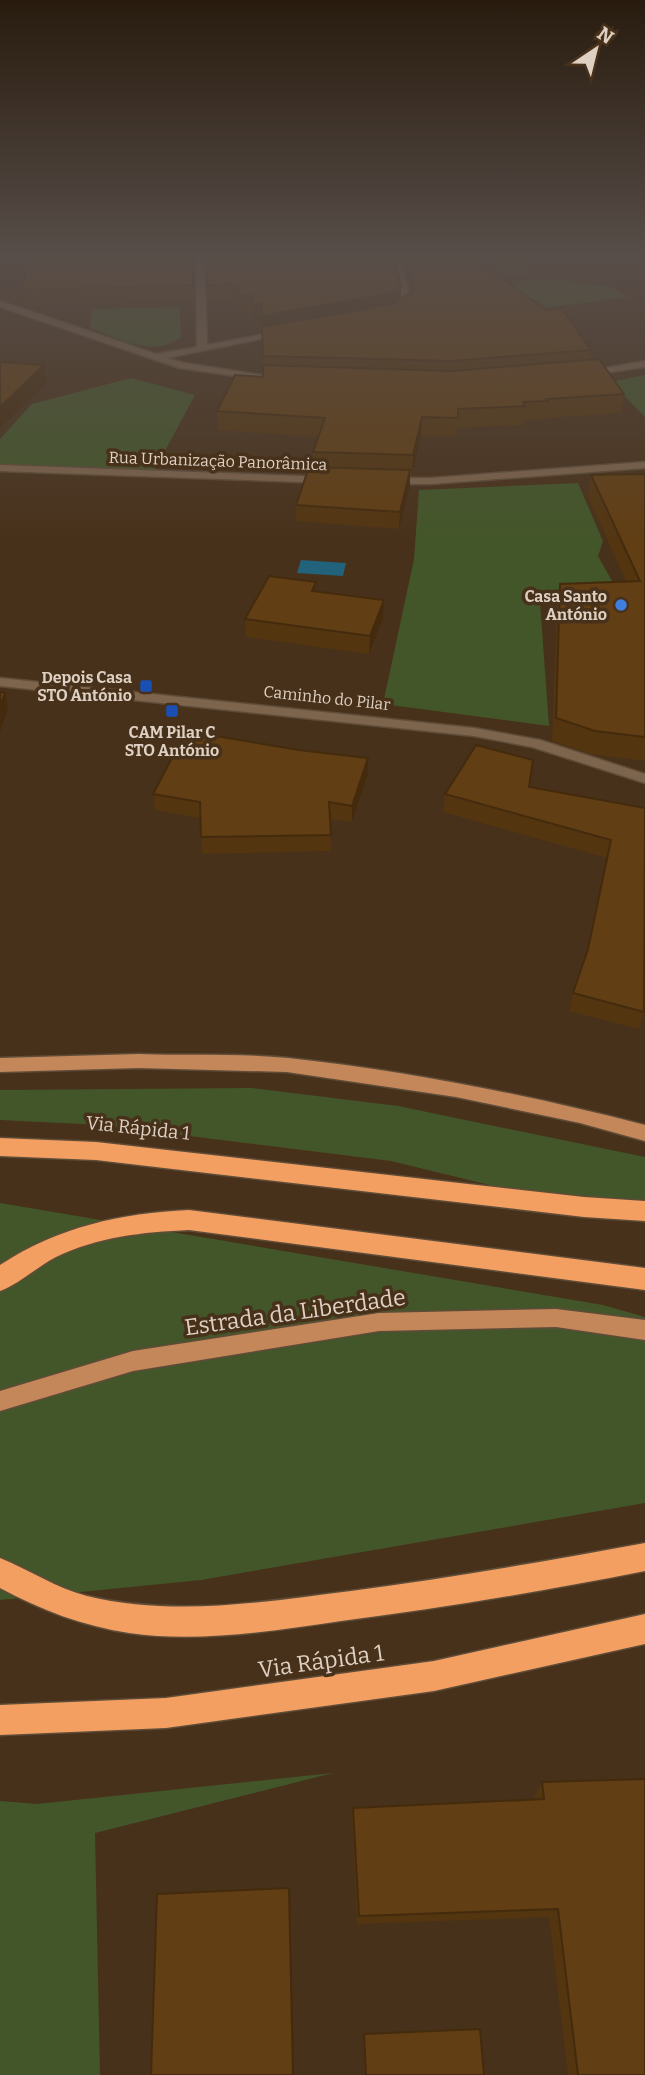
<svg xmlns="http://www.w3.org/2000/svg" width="645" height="2075" viewBox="0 0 645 2075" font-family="Bitter,serif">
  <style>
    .green { fill: #435629 }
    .water { fill: #22627b }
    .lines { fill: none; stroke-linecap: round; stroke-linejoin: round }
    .minor-casing { stroke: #5f4c38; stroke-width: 3 }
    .major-casing { stroke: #5f4c38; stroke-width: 3 }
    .highway-casing { stroke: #5f4c38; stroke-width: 3 }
    .minor { fill: #7d644c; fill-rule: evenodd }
    .major { fill: #c38759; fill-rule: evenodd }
    .highway { fill: #f29f61; fill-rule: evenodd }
    .wall { fill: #533510 }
    .shaded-wall { fill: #442b0d }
    .building { fill: #613e13; stroke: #442b0d; stroke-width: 2 }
    .shop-dot { fill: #3f7fe0; stroke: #48311a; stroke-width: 2.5 }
    .transit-dot { fill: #1a4fb4; stroke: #48311a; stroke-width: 2.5 }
    .labels { text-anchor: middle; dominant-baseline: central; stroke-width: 7; stroke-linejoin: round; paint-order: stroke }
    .far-street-label { font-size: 16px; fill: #ded0c2; stroke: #48311a }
    .far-poi-label { font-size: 16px; font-weight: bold; fill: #ded0c2; stroke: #48311a; text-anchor: end }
    .street-label { font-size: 19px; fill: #ded0c2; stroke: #48311a }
    .near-street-label { font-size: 23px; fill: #ded0c2; stroke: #48311a }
  </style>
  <rect width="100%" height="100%" fill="#48311a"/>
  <path class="green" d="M 422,253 L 515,253 L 531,270 L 513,278 L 490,256 L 424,258 Z
    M 540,276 L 610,287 L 629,297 L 441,321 L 486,293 Z
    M 180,307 L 181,336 C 157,360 116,337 90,328 L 92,309 Z
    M 645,375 L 645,417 L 611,382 Z
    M 131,378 L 195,395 L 152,475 L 0,468 L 0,439 L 32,404 Z
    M 578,483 L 603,541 L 598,556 L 622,599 L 540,603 L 549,726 L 383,704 L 414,559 L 419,490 Z
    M 251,1088 L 398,1106 L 645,1157 L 645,1223 L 391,1161 L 100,1125 L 0,1120 L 0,1090 Z
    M 0,1203 L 603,1305 L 645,1317 L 645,1503 L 201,1580 L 0,1600 Z
    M 333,1773 L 95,1833 L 100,2075 L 0,2075 L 0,1801 L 37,1804 Z"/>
  <path class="water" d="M 301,560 L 346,563 L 343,576 L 297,573 Z"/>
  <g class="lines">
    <defs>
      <path id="minor" d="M 196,253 L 204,253 L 207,345 L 286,330 L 290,333 L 167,358 L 184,363 L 261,375 L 266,378 L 264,380 L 179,368 L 0,307 L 0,301 L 156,354 L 197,347 Z
        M 391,253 L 399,253 L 412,304 L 396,316 L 392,313 L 403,303 Z
        M 645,361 L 645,367 L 583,376 L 578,373 Z
        M 645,462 L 645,468 L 431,484 L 388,484 L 383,481 L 388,478 L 431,478 Z
        M 0,465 L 329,477 L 334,480 L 329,483 L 0,471 Z
        M 0,678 L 474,728 L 540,740 L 645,774 L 645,783 L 532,747 L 474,736 L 0,686 Z"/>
      <path id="major" d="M 139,1054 C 188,1056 239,1053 288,1058 C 409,1071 528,1095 645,1125 L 645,1141 L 580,1123 L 456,1097 L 287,1072 L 139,1068 L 0,1072 L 0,1058 Z
        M 556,1309 L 645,1320 L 645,1340 L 556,1327 L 379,1331 L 133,1371 L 0,1411 L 0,1391 L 133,1351 L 379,1313 Z"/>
      <path id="highway" d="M 0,1138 L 96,1142 L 584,1197 L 645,1201 L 645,1221 L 584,1217 L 96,1160 L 0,1156 Z
        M 189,1210 L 645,1268 L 645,1290 L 189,1230 C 143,1232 97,1237 56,1257 C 37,1267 19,1284 0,1291 L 0,1265 C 58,1227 121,1213 189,1210 Z
        M 645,1543 L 645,1571 C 544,1591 443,1608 341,1621 C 272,1631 199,1643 129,1633 C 83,1626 41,1610 0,1588 L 0,1558 C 30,1570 56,1588 87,1596 C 174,1617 264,1602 351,1591 C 450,1578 547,1561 645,1543 Z
        M 645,1614 L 645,1644 L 434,1691 L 166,1728 L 0,1735 L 0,1705 L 166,1698 L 434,1661 Z"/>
    </defs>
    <use href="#minor" class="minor-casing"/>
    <use href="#major" class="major-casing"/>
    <use href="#highway" class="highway-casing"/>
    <use href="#minor" class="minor"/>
    <use href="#major" class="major"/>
    <use href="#highway" class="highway"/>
  </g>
  <path class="wall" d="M 193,253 L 194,301 L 25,306 L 22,290 Z
    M 206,253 L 401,286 L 400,299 L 410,293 L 400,253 L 464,253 L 591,350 L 590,359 L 624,394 L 621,413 L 545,418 L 545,420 L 523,421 L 523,425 L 457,428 L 457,437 L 421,436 L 412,475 L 410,475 L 410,486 L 399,529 L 296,521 L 296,505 L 313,467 L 313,452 L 319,437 L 218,430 L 217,411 L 263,377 L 262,319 L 254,322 L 253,312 L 239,313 L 238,300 L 208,301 Z
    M 645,474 L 645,761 L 590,754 L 552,741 L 557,607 L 560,584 L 626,581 L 588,497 L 591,475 Z
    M 316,591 L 384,600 L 383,618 L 369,654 L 246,637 L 245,619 Z
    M 299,750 L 368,758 L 368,774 L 352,822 L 330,819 L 331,851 L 202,854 L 200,818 L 155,810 L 153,794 Z
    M 529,787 L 645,808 L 645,1009 L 639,1029 L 569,1011 L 573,993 L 587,951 L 607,858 L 443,812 L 445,794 Z
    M 542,1782 L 645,2075 L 568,2075 L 549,1917 L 357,1924 L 352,1819 L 353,1808 L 535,1800 L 535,1794 Z
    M 364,2034 L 484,2075 L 365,2075 L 363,2037 Z"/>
  <path class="shaded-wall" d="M 192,253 L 193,253 L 194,301 L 193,285 Z
    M 401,286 L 400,302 L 387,311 L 263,332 L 262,319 L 254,322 L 253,306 L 262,303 Z
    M 44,365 L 47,383 L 0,428 L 0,407 Z
    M 422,417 L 421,436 L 412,475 L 413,455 Z
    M 410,470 L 410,486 L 399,529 L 400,512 Z
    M 384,600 L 383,618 L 369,654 L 370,636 Z
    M 5,693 L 8,708 L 0,732 L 0,706 Z
    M 368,758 L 368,774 L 352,822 L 352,806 Z
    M 289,1888 L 290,1896 L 294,2075 L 293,2075 Z"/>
  <path class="building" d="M 29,253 L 192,253 L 193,285 L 22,290 Z
    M 206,253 L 393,253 L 401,286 L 388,294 L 262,316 L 262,303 L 253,306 L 252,296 L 239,296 L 237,284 L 207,285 Z
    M 404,253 L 464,253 L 547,310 L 561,308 L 591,350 L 451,361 L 263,356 L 262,327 L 392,304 L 414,290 Z
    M 599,359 L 624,394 L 546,399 L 548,401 L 523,402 L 525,406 L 458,409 L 458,418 L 422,417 L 413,455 L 313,452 L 325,418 L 217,411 L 235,375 L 263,377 L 263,365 L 452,371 Z
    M 0,362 L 44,365 L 0,407 Z
    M 309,467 L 410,470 L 400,512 L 296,505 Z
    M 645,474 L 645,737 L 595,731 L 556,718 L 560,584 L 640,581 L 591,475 Z
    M 269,576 L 316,582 L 312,591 L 384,600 L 370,636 L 245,619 Z
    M 0,692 L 5,693 L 0,706 Z
    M 186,731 L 299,750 L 368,758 L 352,806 L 329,802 L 331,835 L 201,837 L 200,802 L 153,794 Z
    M 476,745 L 533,760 L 529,787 L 645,808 L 644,1012 L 573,993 L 588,949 L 611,840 L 445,794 Z
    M 645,1779 L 645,2075 L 578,2075 L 558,1909 L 359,1916 L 353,1808 L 544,1799 L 542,1782 Z
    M 289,1888 L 293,2075 L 151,2075 L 157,1894 Z
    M 480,2029 L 484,2075 L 366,2075 L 364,2034 Z"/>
  <linearGradient id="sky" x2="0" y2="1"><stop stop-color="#281b0e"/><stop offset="0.47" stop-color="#584e49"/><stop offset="1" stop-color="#584e49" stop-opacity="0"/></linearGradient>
  <rect width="645" height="544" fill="url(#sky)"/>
  <circle class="shop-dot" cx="621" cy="605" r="7"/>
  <g class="transit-dot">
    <rect x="139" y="679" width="14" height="14" rx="3.5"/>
    <rect x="165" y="704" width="14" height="14" rx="3.5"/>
  </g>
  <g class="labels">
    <g class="far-street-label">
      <text transform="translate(218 461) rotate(2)">Rua Urbanização Panorâmica</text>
      <text transform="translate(327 698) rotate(6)">Caminho do Pilar</text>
    </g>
    <g class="far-poi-label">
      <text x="607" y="596">Casa Santo<tspan x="607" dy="18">António</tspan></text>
      <text x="132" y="677">Depois Casa<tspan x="132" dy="18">STO António</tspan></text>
      <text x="172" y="732" text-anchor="middle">CAM Pilar C<tspan x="172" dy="18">STO António</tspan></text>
    </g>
    <g class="street-label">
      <text transform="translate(138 1128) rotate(6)">Via Rápida 1</text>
    </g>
    <g class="near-street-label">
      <text transform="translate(295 1312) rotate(-8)">Estrada da Liberdade</text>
      <text transform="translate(321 1661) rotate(-8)">Via Rápida 1</text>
    </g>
  </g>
  <g transform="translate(596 49) rotate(35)" stroke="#48311a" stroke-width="5" paint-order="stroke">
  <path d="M0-5L12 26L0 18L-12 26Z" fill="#ded0c2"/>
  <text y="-10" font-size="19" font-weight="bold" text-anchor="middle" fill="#ded0c2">N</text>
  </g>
</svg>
